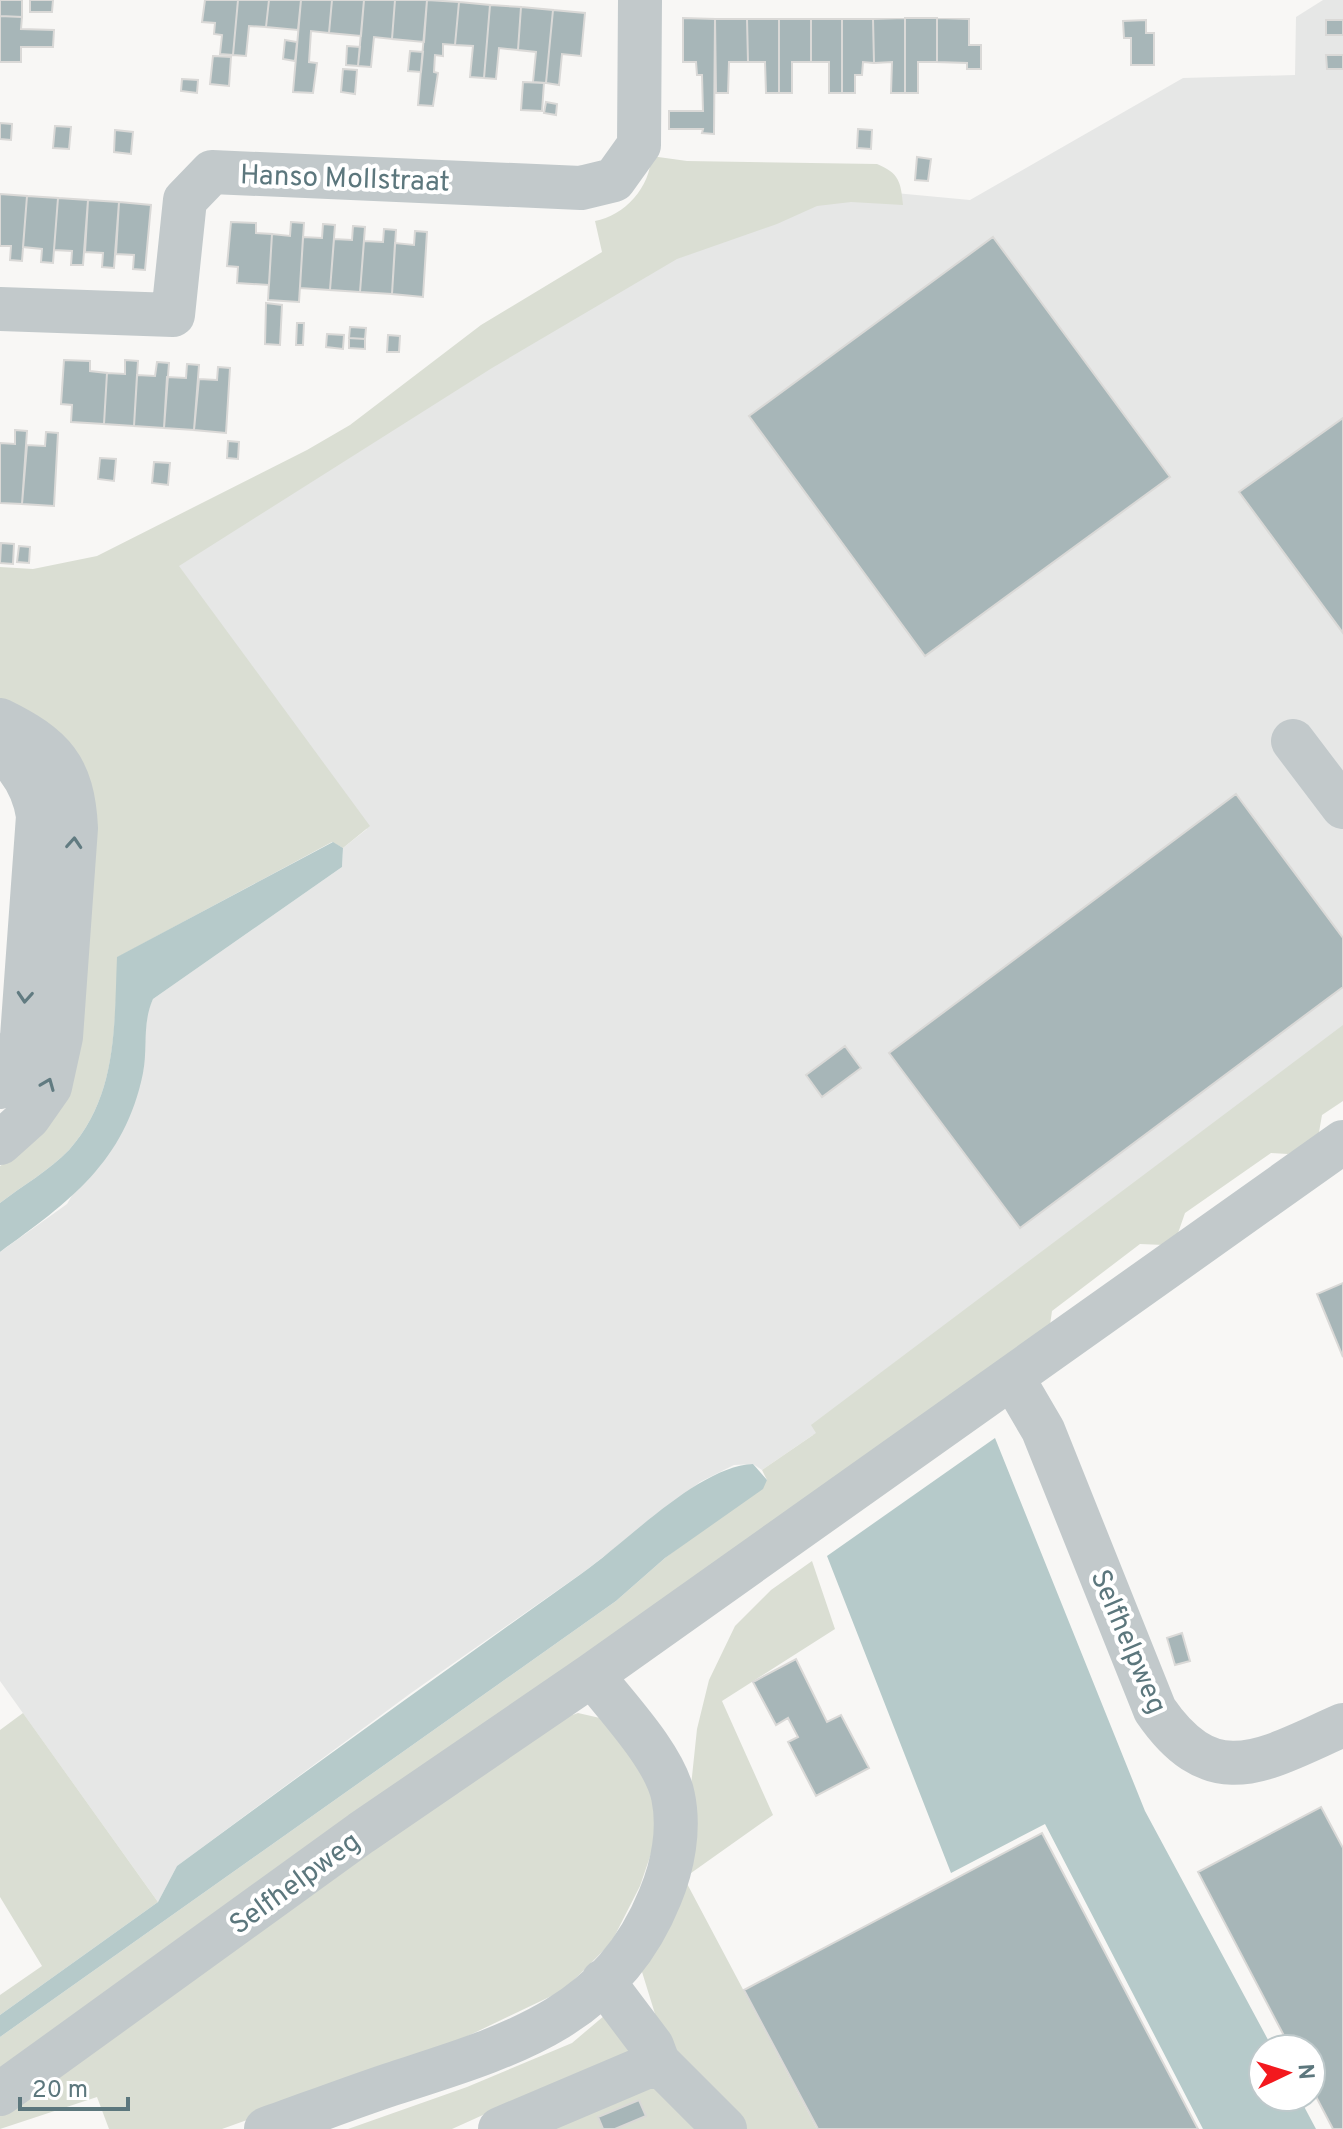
<svg xmlns="http://www.w3.org/2000/svg" width="1343" height="2129" font-family="Overpass,sans-serif">
	<style>
		.built { fill: #e6e7e6 }
		.green { fill: #daded3 }
		.water { fill: #b6caca }
		.building { fill: #a7b6b8; stroke: #dad9d7; stroke-width: 2 }
		.lines { fill: none; stroke-linecap: round; stroke-linejoin: round }
		.minor { stroke: #c2c9cb; stroke-width: 44 }
		.oneway { stroke: #617b81 }
		.labels { text-anchor: middle; stroke-width: 8; stroke-linejoin: round; paint-order: stroke }
		.street-label { font-size: 28px; fill: #5c777d; stroke: #fff }
	</style>
	<rect width="100%" height="100%" fill="#f8f7f5"/>
	<!-- built -->
	<path class="built" d="M1323 0H1343V1045L817 1441 813 1435 762 1470 753 1464 734 1465 700 1482 585 1571 411 1693 177 1866 158 1902 0 1681V1252L67 1204 143 1072 147 1012 153 999 342 867 343 848 367 829 167 557 644 257 863 190 970 200 1183 78 1295 75 1296 17Z"/>
	<!-- green -->
	<path class="green" d="M651 156 687 161 877 164C899 173 901 182 903 205L851 202 817 206 777 224 677 259 492 368 179 566 370 826 343 848 332 842 118 957C114 1026 118 1095 69 1150 50 1170 22 1186 0 1203V1166L19 1153 67 1089 0 707V567L33 569 97 556 307 450 350 425 481 325 602 252 595 221C624 216 651 187 651 156Z
		M1343 1025V1101L1322 1115 1318 1138 1288 1154 1271 1153 1185 1213 1177 1236 1164 1245 1140 1244 1052 1311 1049 1332 0 2070V2037L616 1601 665 1558 767 1480 762 1470 816 1433 811 1425Z
		M812 1561 835 1629 722 1701 773 1815 684 1878 817 2129H734L669 2059 638 1959 687 1824 697 1729 709 1680 735 1626 771 1590Z
		M23 1713 158 1902 0 2015V1995L42 1966 0 1897V1730Z
		M578 1713 600 1718 652 1783 657 1836 640 1886 611 1943 564 1990 426 2056 222 2129H109L97 2097 0 2129V2114L555 1721Z
		M611 2010 632 2057 543 2088 452 2129H348L467 2087 572 2043Z
		M657 2083 701 2129H515Z"/>
	<!-- water -->
	<path class="water" d="M333 842 343 848 342 867 153 999C142 1023 148 1048 143 1073 125 1162 69 1202 0 1252V1203C22 1186 50 1170 69 1150 118 1095 114 1026 117 957Z
		M995 1438 1145 1811 1273 2049H1263V2097H1299L1316 2129H1203L1045 1824 951 1873 827 1556Z
		M753 1464 767 1480 763 1489 665 1558 616 1601 0 2037V2015L158 1902 177 1866C311 1767 446 1670 581 1574 627 1542 699 1466 753 1464Z"/>
	<!-- building -->
	<path class="building" d="M0 0H22V17L0 16Z
		M30 0H53L52 12H30Z
		M205 0H238L233 55 220 54 222 35 214 34 215 23 202 22Z
		M238 0H269L266 27 249 26 246 56 233 55Z
		M269 0H301L298 30 266 27Z
		M301 0H332L329 33 311 31 309 62 317 63 313 93 293 92Z
		M332 0H364L361 36 329 33Z
		M364 0H395L392 39 374 37 371 67 358 66Z
		M395 0H427L424 42 392 39Z
		M427 0 459 2 455 45 443 44V56L435 55 434 72 438 73 433 106 418 105Z
		M459 2 490 5 484 78 470 77 473 46 455 45Z
		M490 5 521 7 518 50 499 48 496 79 484 78Z
		M521 7 553 10 546 83 533 82 536 52 518 50Z
		M553 10 585 13 581 56 562 54 559 85 546 83Z
		M0 16 22 17 21 29 54 30 53 47H21V62H0Z
		M683 18 715 19 714 134 702 133 703 129H669V111H703L702 75H697L696 62H683Z
		M905 18H937V62H918V93H905Z
		M905 18V93H891L892 62 874 63 873 19Z
		M937 18 969 19V45H981V69H967V63L937 62Z
		M715 19H747L748 62H729L728 93H716Z
		M747 19H779V93H766L765 62H748Z
		M779 19H811V62H792V93H779Z
		M811 19H842V93H829V62H811Z
		M842 19H873L874 63 863 62 862 75H855V93H842Z
		M1146 20V33H1154V65H1131V38H1124L1123 21Z
		M1326 20H1343V35H1326Z
		M285 40 297 42 295 61 283 59Z
		M347 46 360 47 358 66 346 65Z
		M410 51 423 52 421 72 408 71Z
		M1326 55H1343V69H1327Z
		M213 56 231 57 229 86 210 84Z
		M343 69 357 70 355 94 341 92Z
		M182 79 198 80 197 93 181 91Z
		M523 82 544 83 542 111 521 110Z
		M546 102 557 104 556 115 544 113Z
		M0 123 12 124 11 140 0 139Z
		M55 126 71 127 69 149 53 148Z
		M858 129 872 130 871 149 857 148Z
		M115 130 133 132 131 154 114 152Z
		M917 157 931 159 928 181 915 180Z
		M0 194 27 196 22 261 10 260 11 246H0Z
		M27 196 58 198 53 263 41 262 42 249 23 247Z
		M58 198 88 200 83 265H71L72 251 54 250Z
		M88 200 119 202 114 268 102 267 103 253 85 252Z
		M119 202 151 205 145 270 133 269 134 255 116 254Z
		M231 222 256 223V233L272 234 269 285 237 283 238 267 227 266Z
		M291 222 304 223 299 302 268 300 272 234 290 236Z
		M323 224 335 225 330 290 300 288 303 237 322 238Z
		M353 226 365 227 360 292 330 290 334 239 352 240Z
		M384 229 396 230 392 294 360 292 364 241 383 242Z
		M415 231 427 232 423 297 392 294 395 243 414 245Z
		M993 237 1170 477 925 656 749 416Z
		M266 303 282 305 280 345 265 344Z
		M297 323H304L303 345H296Z
		M350 327 366 328 365 339 349 338Z
		M327 334 344 335 343 349 326 347Z
		M388 335 400 336 399 352H387Z
		M349 338 365 339V349L349 348Z
		M64 360 90 361V371L107 373 104 424 71 422 72 405 61 404Z
		M125 360 138 361 134 426 104 424 107 373 125 374Z
		M157 362 169 363 164 428 134 426 137 375 155 376Z
		M187 364 199 365 194 430 164 428 167 377 186 378Z
		M218 367 230 368 226 433 194 430 199 379 217 380Z
		M1343 418V633L1239 492Z
		M15 430 27 431 22 504 0 503V443L15 444Z
		M46 432 58 433 54 506 22 504 27 445 45 446Z
		M228 441 239 442 238 459 227 458Z
		M100 458 116 459 114 481 98 479Z
		M154 462 170 463 168 485 152 483Z
		M1 543 14 544 13 564 0 563Z
		M19 546 30 547 29 563 17 562Z
		M1236 794 1343 938V987L1020 1228 889 1053Z
		M845 1046 861 1068 822 1097 806 1075Z
		M1343 1283V1357L1317 1294Z
		M1182 1633 1190 1661 1175 1665 1167 1638Z
		M796 1659 827 1722 841 1715 869 1768 816 1796 788 1742 798 1737 788 1718 776 1725 753 1682Z
		M1321 1807 1343 1848V2129H1333L1311 2087V2049H1291L1198 1872Z
		M1042 1833 1198 2129H818L744 1990Z
		M639 2100 646 2116 615 2129H603L598 2117Z"/>
	<g class="lines">
		<!-- minor -->
		<path class="minor" d="M0 309 173 315 185 200 212 172 581 188 614 180 639 145 640 0
			M0 720C53 746 73 767 76 828L61 1037 50 1087 29 1117 0 1143
			M1293 741 1343 807
			M0 749C21 767 34 788 38 816L22 1037 11 1072 0 1087
			M1012 1377 1043 1430 1155 1710C1214 1796 1265 1759 1343 1725
			M603 1981 652 2046 658 2062 725 2129
			M0 2094 361 1833 592 1675 1343 1142
			M266 2129C308 2114 350 2098 392 2084 506 2047 611 2019 660 1897 673 1866 680 1829 673 1796 665 1757 617 1707 592 1675
			M500 2129 658 2062"/>
	</g>
	<!-- one-way arrows -->
	<defs><path id="oneway-chevron" d="M-2-3.5L2.5 0L-2 3.5" fill="none" stroke-width="1.6" stroke-linecap="round" stroke-linejoin="round" transform="scale(2)"/></defs>
	<g class="oneway">
		<use href="#oneway-chevron" transform="translate(74 843) rotate(-86)"/>
		<use href="#oneway-chevron" transform="translate(25 997) rotate(94)"/>
		<use href="#oneway-chevron" transform="translate(48 1084) rotate(-68)"/>
	</g>
	<g class="labels">
		<!-- street labels -->
		<g class="street-label">
			<text transform="translate(345 177) rotate(2)" y="10">Hanso Mollstraat</text>
			<text transform="translate(1130 1641) rotate(67)" y="10">Selfhelpweg</text>
			<text transform="translate(294 1882) rotate(-36)" y="10">Selfhelpweg</text>
		</g>
	</g>
	<!-- north arrow -->
	<g transform="translate(1287 2073) rotate(86)"><circle r="38" fill="#ffffff" stroke="#bec9cb" stroke-width="2"/>
	<path d="M0-6L14 30L0 20L-14 30Z" fill="#f3191e"/>
	<text y="-12" font-size="22" font-weight="bold" text-anchor="middle" fill="#5c777d">N</text>
	</g>
	<!-- scale -->
	<path d="M20 2097v12h108v-12" fill="none" stroke="#5c777d" stroke-width="4"/>
	<text x="32" y="2097" font-size="24" fill="#5c777d" stroke="#ffffff" stroke-width="6" paint-order="stroke">20 m</text>
</svg>
